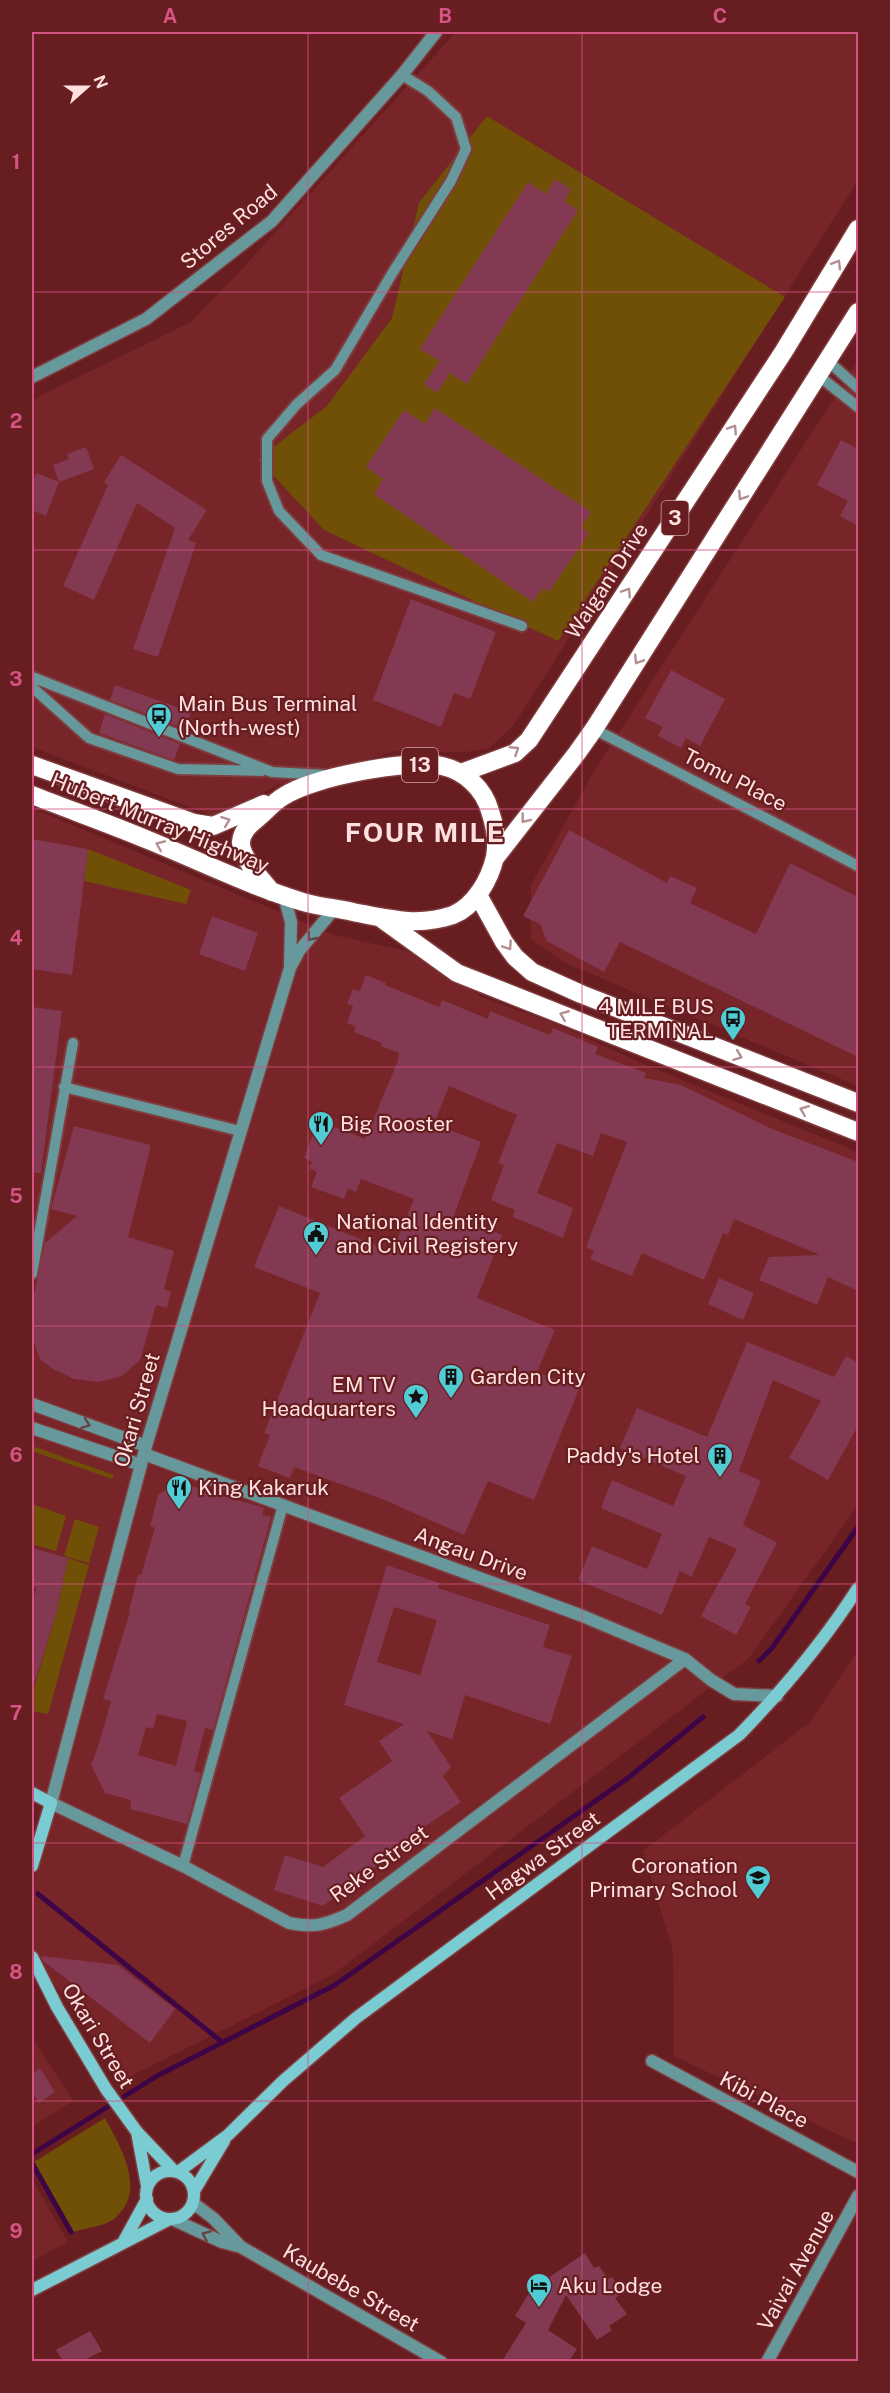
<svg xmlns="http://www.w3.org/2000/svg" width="890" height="2393" font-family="'Public Sans',sans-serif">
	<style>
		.built { fill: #772528 }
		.green { fill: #6f5006 }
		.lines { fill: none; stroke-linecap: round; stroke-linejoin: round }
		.stream { stroke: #3d0546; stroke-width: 5 }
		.building { fill: #833951; fill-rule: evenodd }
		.lane-casing { stroke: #803d3f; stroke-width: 14 }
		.street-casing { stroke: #803d3f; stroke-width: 15 }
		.secondary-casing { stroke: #803d3f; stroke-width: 15 }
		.highway-casing { stroke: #803d3f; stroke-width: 21 }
		.lane { stroke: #67989c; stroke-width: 10 }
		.street { stroke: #67989c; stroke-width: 12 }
		.secondary { stroke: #7bccd2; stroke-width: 12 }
		.highway { stroke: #fff; stroke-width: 18 }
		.oneway { stroke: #b48e90 }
		.oneway2 { stroke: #684346 }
		.grid { fill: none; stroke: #d45483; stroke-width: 1.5; stroke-opacity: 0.55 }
		.labels { text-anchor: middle; stroke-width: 4.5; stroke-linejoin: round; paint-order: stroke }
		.shield { fill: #681e21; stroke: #d0a6a6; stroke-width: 1.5 }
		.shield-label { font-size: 20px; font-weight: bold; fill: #fde0df }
		.street-label { font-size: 21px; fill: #fde0df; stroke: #681e21 }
		.poi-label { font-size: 21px; fill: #fde0df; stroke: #681e21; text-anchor: start }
		.district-label { font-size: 27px; font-weight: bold; letter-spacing: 1.5px; fill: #fde0df; stroke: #681e21 }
		.neatline { fill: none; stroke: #d45483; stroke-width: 2 }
		.grid-label { font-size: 20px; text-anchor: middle; font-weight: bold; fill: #d45483 }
	</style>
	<rect width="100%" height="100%" fill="#681e21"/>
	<!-- built -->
	<path class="built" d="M456 32H858V180L514 725 488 749 465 752 397 751 278 785 213 816 32 747V407L36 398 191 322 242 269Z
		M858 361V1086L565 963 531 939V885L593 773Z
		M32 808 334 935 406 951 433 961 481 997 556 1024 648 1066 858 1152V1505L749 1658 332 1975 125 2079 32 1954V1890L50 1804 32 1793Z
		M858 1651V2144L674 2056 673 1951 643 1851 809 1723Z
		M32 2037 73 2101 32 2127Z
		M32 2179 68 2242 32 2261Z"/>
	<!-- green -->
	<path class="green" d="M487 116 785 297 558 641 324 530 258 459 327 406 392 318 419 203Z
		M88 849 191 890 186 904 84 881Z
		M32 1446 114 1475 112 1479 32 1451Z
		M32 1504 66 1516 56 1551 32 1544Z
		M75 1519 99 1527 89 1563 64 1556Z
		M68 1558 89 1565 48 1714 32 1711V1695L57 1610Z
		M105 2118C121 2148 148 2191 114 2219 105 2226 85 2228 74 2232L34 2162Z"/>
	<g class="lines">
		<!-- stream -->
		<path class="stream" d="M759 1661 772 1648 858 1527
			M38 1894 222 2042
			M32 2154 157 2076 335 1985 628 1778 703 1717
			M32 2163 71 2232"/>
	</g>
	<!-- building -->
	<path class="building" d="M555 179 571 189 564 201 578 210 467 384 450 373 437 393 424 384 440 361 420 349 528 182 546 194Z
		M435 408 591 512 581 527 589 533 549 592 543 588 533 602 374 494 383 479 366 467 404 410 425 424Z
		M841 440 858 449V526L840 516 848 501 817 485Z
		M86 447 94 469 59 482 53 465 69 459 67 454Z
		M121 455 207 510 188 540 196 543 158 657 133 649 175 528 137 503 94 600 63 586 108 485 104 482Z
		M36 473 59 482 46 516 32 510V484Z
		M411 599 496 632 470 699 454 693 441 727 373 700Z
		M671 670 725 699 700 746 686 738 681 748 658 736 663 727 645 718Z
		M115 685 191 712 185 729 110 700Z
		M105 714 180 744 174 760 99 733Z
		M569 830 667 883 670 876 697 888 690 903 756 934 790 863 858 897V1057L620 942 604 972 547 941 540 924 523 916Z
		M32 839 88 849 72 975 32 969Z
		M212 916 258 933 245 971 199 954Z
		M366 975 386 983 385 985 439 1007 442 1000 488 1019 490 1011 550 1035 553 1028 598 1047 595 1054 646 1073 644 1078 681 1085 770 1128 858 1162V1291L828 1277 817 1305 759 1280 769 1257 820 1255 734 1219 728 1235 723 1233 704 1280 642 1253 632 1276 590 1259 594 1251 586 1247 627 1142 601 1133 593 1156 557 1143 537 1193 573 1208 563 1238 513 1217 515 1210 491 1200 504 1165 498 1163 517 1115 449 1086 434 1124 481 1142 454 1215 502 1235 477 1298 555 1330 537 1372 579 1389 534 1500 488 1481 464 1535 382 1499 294 1467 290 1478 258 1466 270 1435 264 1433 320 1293 254 1267 279 1206 392 1252 414 1199 361 1179 356 1192 348 1189 344 1199 311 1187 317 1172 309 1168 312 1162 304 1158 317 1124 323 1127 325 1123 365 1139 398 1061 399 1053 381 1046 382 1043 354 1032 356 1027 347 1023 353 1006 347 1004 353 989 360 991Z
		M32 1007 62 1011 41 1173H32Z
		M74 1126 151 1145 128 1237 174 1251 164 1289 171 1292 167 1308 156 1305 140 1360 122 1376 99 1382 74 1379 53 1369 40 1359 32 1337V1305L45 1243 77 1216 51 1209Z
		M719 1278 754 1293 743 1320 708 1304Z
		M747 1342 834 1377 846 1356 858 1363V1426L828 1480 789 1458 821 1401 773 1380 739 1471 761 1481 743 1525 777 1543 745 1604 751 1607 736 1635 701 1616 737 1549 709 1537 692 1577 680 1571 662 1615 578 1580 592 1546 647 1569 662 1534 601 1508 612 1480 673 1506 686 1476 620 1448 637 1408 707 1437Z
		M178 1482 264 1508 262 1515 271 1517 213 1730 205 1728 194 1771 201 1773 187 1824 130 1809 131 1800 105 1793 91 1765 99 1744 111 1701 103 1699 130 1612 129 1611 138 1574 141 1575 155 1528 150 1526 158 1495ZM157 1714 187 1721 176 1766 138 1755 146 1727 153 1729Z
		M32 1548 68 1558 57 1610 35 1682H32V1605L36 1588 32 1586Z
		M387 1565 439 1583 438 1588 550 1625 543 1647 572 1656 550 1724 465 1695 452 1739 427 1731 451 1767 443 1776 461 1802 392 1849 394 1852 323 1906 274 1890 285 1855 323 1867 365 1836 339 1798 392 1761 379 1741 404 1724 344 1705ZM394 1607 437 1620 420 1675 377 1662Z
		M41 1956 118 1965 175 2009 150 2043 43 1961Z
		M40 2068 55 2092 39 2103 32 2091V2074Z
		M585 2253 594 2268 599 2266 608 2279 612 2277 623 2293 615 2298 627 2314 609 2326 612 2330 597 2340 566 2295 548 2330 577 2349 569 2361H502L526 2323 515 2316 529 2293 537 2297 548 2278Z
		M90 2331 102 2351 83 2361H63L56 2350Z"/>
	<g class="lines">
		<defs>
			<path id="lane" d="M402 75 428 91 456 117 466 149 451 181 393 272 335 370 297 404 267 439V481L279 511 321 555 522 626
				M828 361 858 388
				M819 376 858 407
				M32 677 272 772 326 775
				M32 687 89 738 178 769 262 771
				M594 729 858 866
				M64 1087 240 1131
				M32 1274 73 1043
				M183 1866 283 1505"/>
			<path id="street" d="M32 377 146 319 272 221 402 75 436 32
				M284 896 291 922 290 967
				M335 908 299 951 290 968 146 1446 51 1803 183 1866 289 1923C315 1928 324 1925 347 1915L685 1659
				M32 1404 146 1446
				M32 1428 141 1465
				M144 1454 580 1615 685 1659 711 1680 734 1694 777 1696
				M652 2061 858 2172
				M193 2203 213 2218 241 2247
				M172 2219 222 2242 241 2247 441 2362
				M767 2362 858 2196"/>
			<path id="secondary" d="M32 1793 51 1803 32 1866
				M32 1957 57 2007 106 2089 137 2132 174 2171
				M137 2132 147 2186
				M146 2195a24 24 0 1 1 48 0a24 24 0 1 1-48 0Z
				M178 2172 228 2135 283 2081 356 2018 739 1735C784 1689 824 1641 858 1588
				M194 2191 224 2141
				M124 2241 147 2199
				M32 2290 170 2219"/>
			<path id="highway" d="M32 765 194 823 213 826 264 804
				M461 773 515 753 529 740 784 351 858 229
				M32 795C70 810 110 824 148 840 200 861 250 886 303 902 319 907 337 908 353 912 389 919 418 927 453 915 475 906 490 879 495 857 498 841 495 826 490 811 484 789 465 771 442 766 408 759 313 777 284 796 275 801 267 810 259 817 251 824 242 830 241 842 240 857 263 881 272 892
				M495 858 577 753 594 729 858 312
				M478 895 504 942 515 957 532 972 581 994 858 1103
				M382 919 457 973 858 1132"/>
		</defs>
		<!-- lane casing -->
		<use href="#lane" class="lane-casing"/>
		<!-- street casing -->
		<use href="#street" class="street-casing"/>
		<!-- secondary casing -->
		<use href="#secondary" class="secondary-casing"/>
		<!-- highway casing -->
		<use href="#highway" class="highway-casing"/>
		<!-- lane -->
		<use href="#lane" class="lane"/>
		<!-- street -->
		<use href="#street" class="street"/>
		<!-- secondary -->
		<use href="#secondary" class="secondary"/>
		<!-- highway -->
		<use href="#highway" class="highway"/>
	</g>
	<!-- one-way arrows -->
	<defs><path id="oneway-chevron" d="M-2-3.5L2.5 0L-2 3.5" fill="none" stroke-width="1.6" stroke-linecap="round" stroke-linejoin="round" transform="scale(1.5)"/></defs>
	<g class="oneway">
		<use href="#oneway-chevron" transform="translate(837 264) rotate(-59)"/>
		<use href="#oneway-chevron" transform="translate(733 429) rotate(-57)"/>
		<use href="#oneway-chevron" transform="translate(742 496) rotate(123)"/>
		<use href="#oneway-chevron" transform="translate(627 592) rotate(-57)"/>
		<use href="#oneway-chevron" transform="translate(638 660) rotate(123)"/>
		<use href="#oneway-chevron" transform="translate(515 750) rotate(-33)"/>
		<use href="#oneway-chevron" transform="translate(525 819) rotate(128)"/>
		<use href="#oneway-chevron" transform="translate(226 821) rotate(-21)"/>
		<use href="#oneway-chevron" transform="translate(160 845) rotate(-157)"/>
		<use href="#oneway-chevron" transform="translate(508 946) rotate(56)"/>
		<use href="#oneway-chevron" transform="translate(564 1015) rotate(-158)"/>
		<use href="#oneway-chevron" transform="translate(738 1056) rotate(21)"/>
		<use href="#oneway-chevron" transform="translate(804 1110) rotate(-158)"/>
	</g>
	<g class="oneway2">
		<use href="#oneway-chevron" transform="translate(311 937) rotate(129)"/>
		<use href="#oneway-chevron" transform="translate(86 1424) rotate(20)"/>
		<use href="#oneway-chevron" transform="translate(206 2235) rotate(-156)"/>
	</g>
	<!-- grid -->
	<path class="grid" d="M308 32V2362M582 32V2362M32 292H858M32 550H858M32 809H858M32 1067H858M32 1326H858M32 1584H858M32 1843H858M32 2101H858"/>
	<!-- icons -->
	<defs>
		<symbol id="bus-pin" viewBox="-11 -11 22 30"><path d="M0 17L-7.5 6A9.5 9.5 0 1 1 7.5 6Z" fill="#51ccd4" stroke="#681e21"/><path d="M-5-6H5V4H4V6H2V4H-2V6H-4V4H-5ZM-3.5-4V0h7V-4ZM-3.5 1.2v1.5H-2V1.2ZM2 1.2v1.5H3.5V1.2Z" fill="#111"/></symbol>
		<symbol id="restaurant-pin" viewBox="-11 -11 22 30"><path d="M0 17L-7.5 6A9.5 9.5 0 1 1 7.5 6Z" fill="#51ccd4" stroke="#681e21"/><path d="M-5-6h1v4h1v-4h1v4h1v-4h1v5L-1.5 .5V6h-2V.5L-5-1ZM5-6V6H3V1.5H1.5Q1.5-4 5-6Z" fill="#111"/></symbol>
		<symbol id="civic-pin" viewBox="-11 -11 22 30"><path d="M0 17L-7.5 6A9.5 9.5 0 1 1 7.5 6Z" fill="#51ccd4" stroke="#681e21"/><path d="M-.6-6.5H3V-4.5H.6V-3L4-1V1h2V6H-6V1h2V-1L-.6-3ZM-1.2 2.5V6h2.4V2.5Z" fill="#111"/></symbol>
		<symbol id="building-pin" viewBox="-11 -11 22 30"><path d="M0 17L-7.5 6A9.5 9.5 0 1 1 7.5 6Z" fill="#51ccd4" stroke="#681e21"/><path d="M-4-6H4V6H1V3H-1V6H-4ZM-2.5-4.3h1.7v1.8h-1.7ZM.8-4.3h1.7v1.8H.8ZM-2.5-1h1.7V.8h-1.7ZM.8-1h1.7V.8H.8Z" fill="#111"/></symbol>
		<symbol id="sight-pin" viewBox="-11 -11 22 30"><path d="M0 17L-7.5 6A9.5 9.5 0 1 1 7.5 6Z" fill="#51ccd4" stroke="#681e21"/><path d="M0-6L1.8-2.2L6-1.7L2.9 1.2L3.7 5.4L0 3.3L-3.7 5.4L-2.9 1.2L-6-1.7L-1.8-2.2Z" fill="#111"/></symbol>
		<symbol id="school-pin" viewBox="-11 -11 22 30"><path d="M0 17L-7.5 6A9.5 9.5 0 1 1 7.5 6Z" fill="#51ccd4" stroke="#681e21"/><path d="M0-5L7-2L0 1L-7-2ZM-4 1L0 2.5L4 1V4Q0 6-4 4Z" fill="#111"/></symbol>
		<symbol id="hotel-pin" viewBox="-11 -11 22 30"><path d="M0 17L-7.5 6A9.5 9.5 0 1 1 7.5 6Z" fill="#51ccd4" stroke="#681e21"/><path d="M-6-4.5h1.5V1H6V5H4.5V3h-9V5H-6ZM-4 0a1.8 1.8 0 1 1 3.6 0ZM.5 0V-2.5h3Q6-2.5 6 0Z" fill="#111"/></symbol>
	</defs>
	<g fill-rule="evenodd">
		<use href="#bus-pin" x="144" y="701" width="30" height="40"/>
		<use href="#bus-pin" x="718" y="1004" width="30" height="40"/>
		<use href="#restaurant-pin" x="306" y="1109" width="30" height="40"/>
		<use href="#civic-pin" x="301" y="1219" width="30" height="40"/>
		<use href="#building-pin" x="436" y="1362" width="30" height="40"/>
		<use href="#sight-pin" x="401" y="1382" width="30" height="40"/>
		<use href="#building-pin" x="705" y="1441" width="30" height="40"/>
		<use href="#restaurant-pin" x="164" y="1473" width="30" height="40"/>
		<use href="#school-pin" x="743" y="1863" width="30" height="40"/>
		<use href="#hotel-pin" x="524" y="2271" width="30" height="40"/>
	</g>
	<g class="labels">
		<!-- shield labels -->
		<g class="shield">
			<rect x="661.5" y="501" width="27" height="34" rx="4.5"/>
			<rect x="402" y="748" width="36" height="34" rx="4.5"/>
		</g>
		<g class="shield-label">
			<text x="675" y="525">3</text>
			<text x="420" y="772">13</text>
		</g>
		<!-- street labels -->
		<g class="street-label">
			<text transform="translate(229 227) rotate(-40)" y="7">Stores Road</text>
			<text transform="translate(607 581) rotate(-57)" y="7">Waigani Drive</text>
			<text transform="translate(735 780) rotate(27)" y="7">Tomu Place</text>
			<text transform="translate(160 823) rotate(22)" y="7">Hubert Murray Highway</text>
			<text transform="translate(137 1410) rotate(-74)" y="7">Okari Street</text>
			<text transform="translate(471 1554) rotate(20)" y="7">Angau Drive</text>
			<text transform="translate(543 1856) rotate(-36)" y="7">Hagwa Street</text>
			<text transform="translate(379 1864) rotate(-36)" y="7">Reke Street</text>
			<text transform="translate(98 2036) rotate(59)" y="7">Okari Street</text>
			<text transform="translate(764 2100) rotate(28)" y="7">Kibi Place</text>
			<text transform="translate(796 2270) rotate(-61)" y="7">Vaivai Avenue</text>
			<text transform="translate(351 2288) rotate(30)" y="7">Kaubebe Street</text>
		</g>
		<!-- poi labels -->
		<g class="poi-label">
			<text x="178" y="711">Main Bus Terminal<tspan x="178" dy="24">(North-west)</tspan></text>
			<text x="714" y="1014" text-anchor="end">4 MILE BUS<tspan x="714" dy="24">TERMINAL</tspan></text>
			<text x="340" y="1131">Big Rooster</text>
			<text x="336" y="1229">National Identity<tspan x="336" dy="24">and Civil Registery</tspan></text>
			<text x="470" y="1384">Garden City</text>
			<text x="396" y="1392" text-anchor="end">EM TV<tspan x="396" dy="24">Headquarters</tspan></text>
			<text x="700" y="1463" text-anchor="end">Paddy's Hotel</text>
			<text x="198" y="1495">King Kakaruk</text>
			<text x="738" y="1873" text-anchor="end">Coronation<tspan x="738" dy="24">Primary School</tspan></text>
			<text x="558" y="2293">Aku Lodge</text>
		</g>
		<!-- district labels -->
		<g class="district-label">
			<text x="425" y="842">FOUR MILE</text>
		</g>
	</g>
	<!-- border -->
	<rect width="890" height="2393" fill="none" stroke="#681e21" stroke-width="66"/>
	<!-- north arrow -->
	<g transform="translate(87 87) rotate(69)" stroke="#681e21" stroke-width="4.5" paint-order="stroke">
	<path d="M0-4.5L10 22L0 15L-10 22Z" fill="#fde0df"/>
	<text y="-9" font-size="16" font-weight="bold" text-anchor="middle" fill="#fde0df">N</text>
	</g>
	<rect x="33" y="33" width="824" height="2327" class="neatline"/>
	<g class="grid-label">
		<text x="170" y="23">A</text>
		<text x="445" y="23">B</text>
		<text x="720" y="23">C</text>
		<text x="16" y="169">1</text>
		<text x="16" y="428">2</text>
		<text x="16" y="686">3</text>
		<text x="16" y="945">4</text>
		<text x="16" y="1203">5</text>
		<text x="16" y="1462">6</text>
		<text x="16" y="1720">7</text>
		<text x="16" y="1979">8</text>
		<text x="16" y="2238">9</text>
	</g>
</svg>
